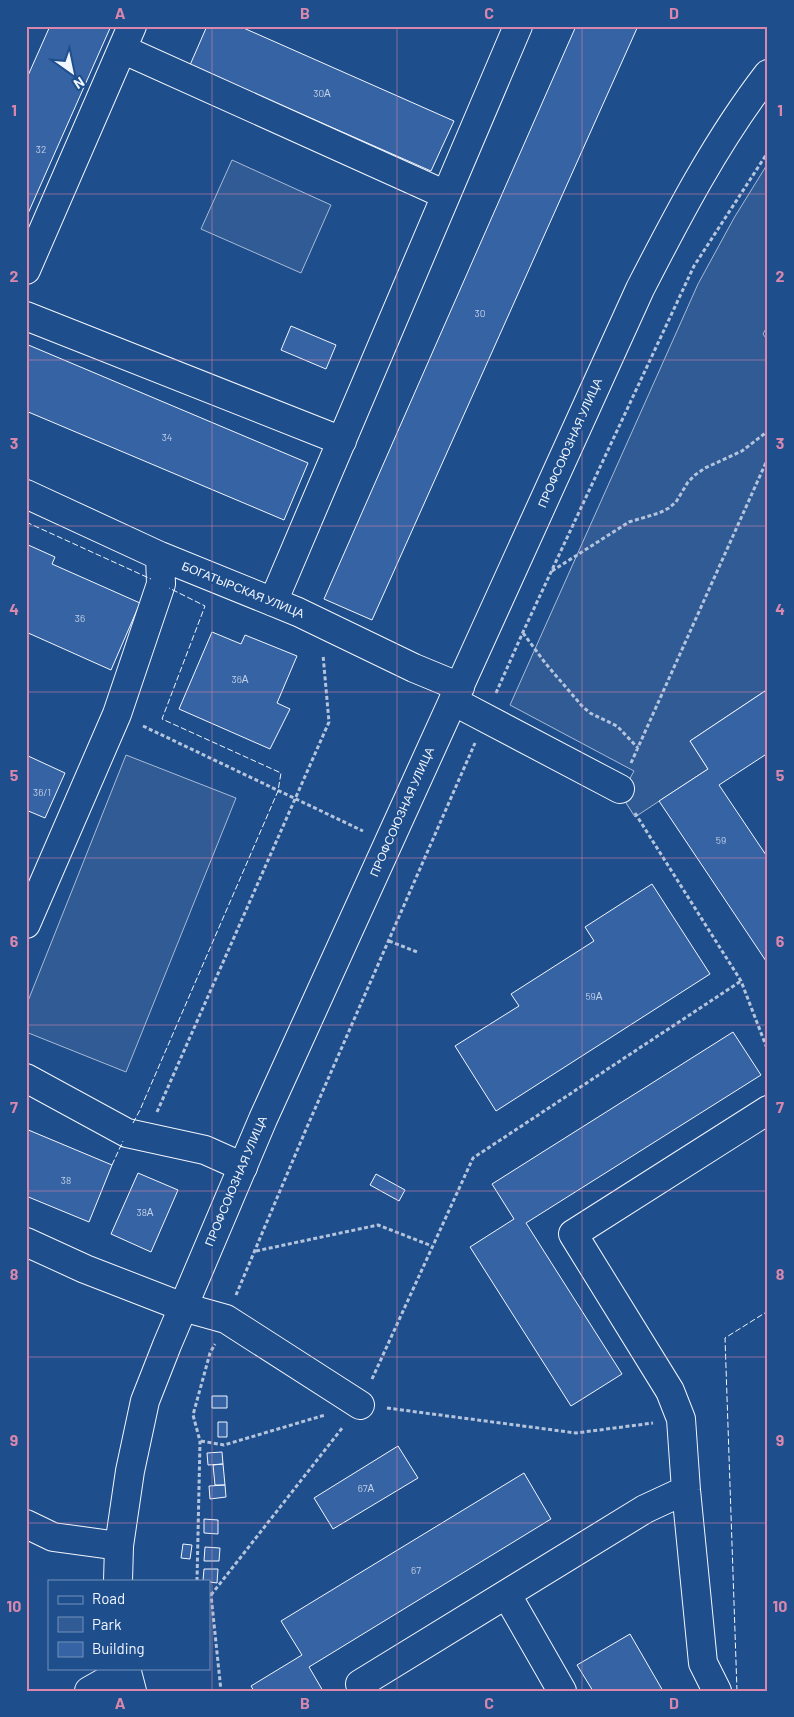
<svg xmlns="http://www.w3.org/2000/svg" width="794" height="1717" font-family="Barlow,sans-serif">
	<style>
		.green { fill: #305b95; stroke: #a8bbd7 }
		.building { fill: #3563a3; stroke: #f2f6ff }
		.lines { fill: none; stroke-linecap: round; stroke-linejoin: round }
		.minor-casing { stroke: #f2f6ff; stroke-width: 30 }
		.major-casing { stroke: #f2f6ff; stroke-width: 30 }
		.path { stroke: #b3c4dc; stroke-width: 3; stroke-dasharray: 4 2.5; stroke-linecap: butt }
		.minor { stroke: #1f4e8c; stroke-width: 28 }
		.major { stroke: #1f4e8c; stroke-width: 28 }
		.fence { stroke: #f2f6ff; stroke-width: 1; stroke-dasharray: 6 2.5; stroke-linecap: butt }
		.grid { fill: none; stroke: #da87ad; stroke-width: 1; stroke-opacity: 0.55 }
		.labels { text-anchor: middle; stroke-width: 4; stroke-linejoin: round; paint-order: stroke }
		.number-label { font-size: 10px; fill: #c3d1e8 }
		.street-label { font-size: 12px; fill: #f2f6ff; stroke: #1f4e8c }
		.neatline { fill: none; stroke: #da87ad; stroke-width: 2 }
		.grid-label { font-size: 16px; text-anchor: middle; font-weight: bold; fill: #da87ad }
	</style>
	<rect width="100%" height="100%" fill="#1f4e8c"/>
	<!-- green -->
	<path class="green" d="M232 160 331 205 301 273 201 229Z
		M768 163V325L763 334 768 341V689L690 741 708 769 635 817 621 795 634 771 510 705 698 284 734 218Z
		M126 755 236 798 126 1072 26 1032V1006Z"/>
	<!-- building -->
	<path class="building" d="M50 26H111L26 218V80Z
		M207 26H239L454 121 431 171 190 65Z
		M576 26H638L372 620 324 599Z
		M291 326 336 345 326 369 281 350Z
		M26 344 308 463 284 520 26 411Z
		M26 544 55 557 52 564 140 603 111 670 26 632Z
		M212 632 241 644 245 635 297 656 277 703 290 709 270 749 179 709Z
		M768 689V753L719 785 768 858V964L659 801 708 769 690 741Z
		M26 755 65 773 45 818 26 810Z
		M652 884 710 974 496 1111 455 1046 519 1006 511 994 594 941 585 927Z
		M733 1032 761 1075 526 1223 622 1374 571 1406 470 1247 514 1219 492 1184Z
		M26 1129 112 1165 89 1222 26 1196Z
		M138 1173 178 1190 151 1252 111 1234Z
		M376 1174 405 1190 399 1201 370 1185Z
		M212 1396H227V1408H212Z
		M218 1422H227V1437H218Z
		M398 1446 418 1478 333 1529 314 1498Z
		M222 1452 223 1464 208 1465 207 1453Z
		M223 1464 225 1485H215L213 1465Z
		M524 1473 551 1519 309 1667 323 1691H254L251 1686 302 1655 281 1621Z
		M225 1485 226 1497 210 1499 209 1486Z
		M204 1519 218 1520V1534L204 1533Z
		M183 1544 192 1545 190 1559 181 1558Z
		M205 1547 220 1548 219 1561H204Z
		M204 1569H218L217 1583 203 1581Z
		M630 1634 663 1691H593L577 1665Z"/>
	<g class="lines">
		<defs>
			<path id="minor" d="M122 49 446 195
				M26 270 132 26
				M26 316 342 441
				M26 494 160 556 298 612 414 668 460 687
				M273 602 518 26
				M453 701 620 789
				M26 924 117 714 161 584 160 556
				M26 1078 127 1133 205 1150 243 1167
				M26 1242 85 1269 183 1307 226 1319 360 1405
				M26 1524 53 1537 119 1546
				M507 1595 562 1691
				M89 1691 126 1670
				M364 1691 360 1684 645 1509 686 1490
				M717 1691 703 1663 686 1490 681 1419 670 1391 573 1234 768 1110"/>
			<path id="major" d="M118 1581 119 1546 130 1471 145 1401 167 1345 263 1119 640 289C678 215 717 140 768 74
				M126 1668 132 1691"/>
		</defs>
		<!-- minor casing -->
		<use href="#minor" class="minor-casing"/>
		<!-- major casing -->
		<use href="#major" class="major-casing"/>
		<!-- path -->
		<path class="path" d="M552 571 629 522 659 513 669 508 676 502 688 482 695 475 705 468 742 451 768 431
			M523 633 546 664 582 706 590 713 617 726 638 748
			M496 693 523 632 694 266 768 152
			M143 726 363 831
			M631 763 768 458
			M635 813 741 981 768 1051
			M389 941 417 952
			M157 1112 329 722 323 655
			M256 1251 378 1225 432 1246
			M236 1295 307 1127 475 743
			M372 1379 473 1158 741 981
			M387 1408 576 1433 653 1423
			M201 1441 224 1445 325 1415
			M197 1581 200 1441 193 1415 210 1353 215 1344
			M209 1593 211 1595 221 1691
			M211 1595 343 1427"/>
		<!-- minor -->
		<use href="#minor" class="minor"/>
		<!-- major -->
		<use href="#major" class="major"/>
		<!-- fence -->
		<path class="fence" d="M26 522 151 579
			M133 1123 140 1110 278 791 281 773 162 719 205 606 169 588
			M112 1165 123 1141
			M737 1691 725 1338 768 1311"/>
	</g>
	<!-- grid -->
	<path class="grid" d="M212 26V1691M397 26V1691M582 26V1691M26 194H768M26 360H768M26 526H768M26 692H768M26 858H768M26 1025H768M26 1191H768M26 1357H768M26 1523H768"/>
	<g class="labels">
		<!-- number labels -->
		<g class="number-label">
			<text x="322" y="97">30А</text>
			<text x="41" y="153">32</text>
			<text x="480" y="317">30</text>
			<text x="167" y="441">34</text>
			<text x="80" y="622">36</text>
			<text x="240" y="683">36А</text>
			<text x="42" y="796">36/1</text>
			<text x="721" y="844">59</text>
			<text x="594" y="1000">59А</text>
			<text x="66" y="1184">38</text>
			<text x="145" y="1216">38А</text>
			<text x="366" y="1492">67А</text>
			<text x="416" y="1574">67</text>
		</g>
		<!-- street labels -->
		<g class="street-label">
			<text transform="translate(570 443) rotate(-66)" y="4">ПРОФСОЮЗНАЯ УЛИЦА</text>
			<text transform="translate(243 590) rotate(22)" y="4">БОГАТЫРСКАЯ УЛИЦА</text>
			<text transform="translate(402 812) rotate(-66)" y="4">ПРОФСОЮЗНАЯ УЛИЦА</text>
			<text transform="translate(236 1181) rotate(-67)" y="4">ПРОФСОЮЗНАЯ УЛИЦА</text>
		</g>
	</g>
	<!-- border -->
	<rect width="794" height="1717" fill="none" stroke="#1f4e8c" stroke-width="55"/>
	<!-- legend -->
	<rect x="48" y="1580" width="162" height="90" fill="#1f4e8c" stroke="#7391ba"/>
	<rect x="58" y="1596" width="25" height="8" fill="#1f4e8c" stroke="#7391ba"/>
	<text x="92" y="1604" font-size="15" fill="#f2f6ff">Road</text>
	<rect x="58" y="1617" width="25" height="15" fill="#305b95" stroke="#7391ba"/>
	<text x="92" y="1630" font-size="15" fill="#f2f6ff">Park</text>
	<rect x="58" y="1642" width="25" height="15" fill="#3563a3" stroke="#7391ba"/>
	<text x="92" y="1654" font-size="15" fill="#f2f6ff">Building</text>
	<!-- north arrow -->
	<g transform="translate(72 72) rotate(147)" stroke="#1f4e8c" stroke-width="4" paint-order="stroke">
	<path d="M0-4L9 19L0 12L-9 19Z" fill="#f2f6ff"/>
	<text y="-8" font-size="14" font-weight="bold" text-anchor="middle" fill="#f2f6ff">N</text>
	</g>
	<rect x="28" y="28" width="738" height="1662" class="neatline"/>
	<g class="grid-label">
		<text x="120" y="19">A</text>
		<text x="305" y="19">B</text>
		<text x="489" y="19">C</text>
		<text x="674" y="19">D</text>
		<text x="14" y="116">1</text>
		<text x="780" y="116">1</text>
		<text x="14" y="282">2</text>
		<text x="780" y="282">2</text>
		<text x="14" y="449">3</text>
		<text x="780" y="449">3</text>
		<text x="14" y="615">4</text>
		<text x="780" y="615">4</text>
		<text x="14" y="781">5</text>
		<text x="780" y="781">5</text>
		<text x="14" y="947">6</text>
		<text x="780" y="947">6</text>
		<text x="14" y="1113">7</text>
		<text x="780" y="1113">7</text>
		<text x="14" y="1280">8</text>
		<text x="780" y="1280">8</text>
		<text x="14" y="1446">9</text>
		<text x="780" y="1446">9</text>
		<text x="14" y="1612">10</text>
		<text x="780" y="1612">10</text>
		<text x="120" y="1709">A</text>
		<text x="305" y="1709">B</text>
		<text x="489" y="1709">C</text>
		<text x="674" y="1709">D</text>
	</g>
</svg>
